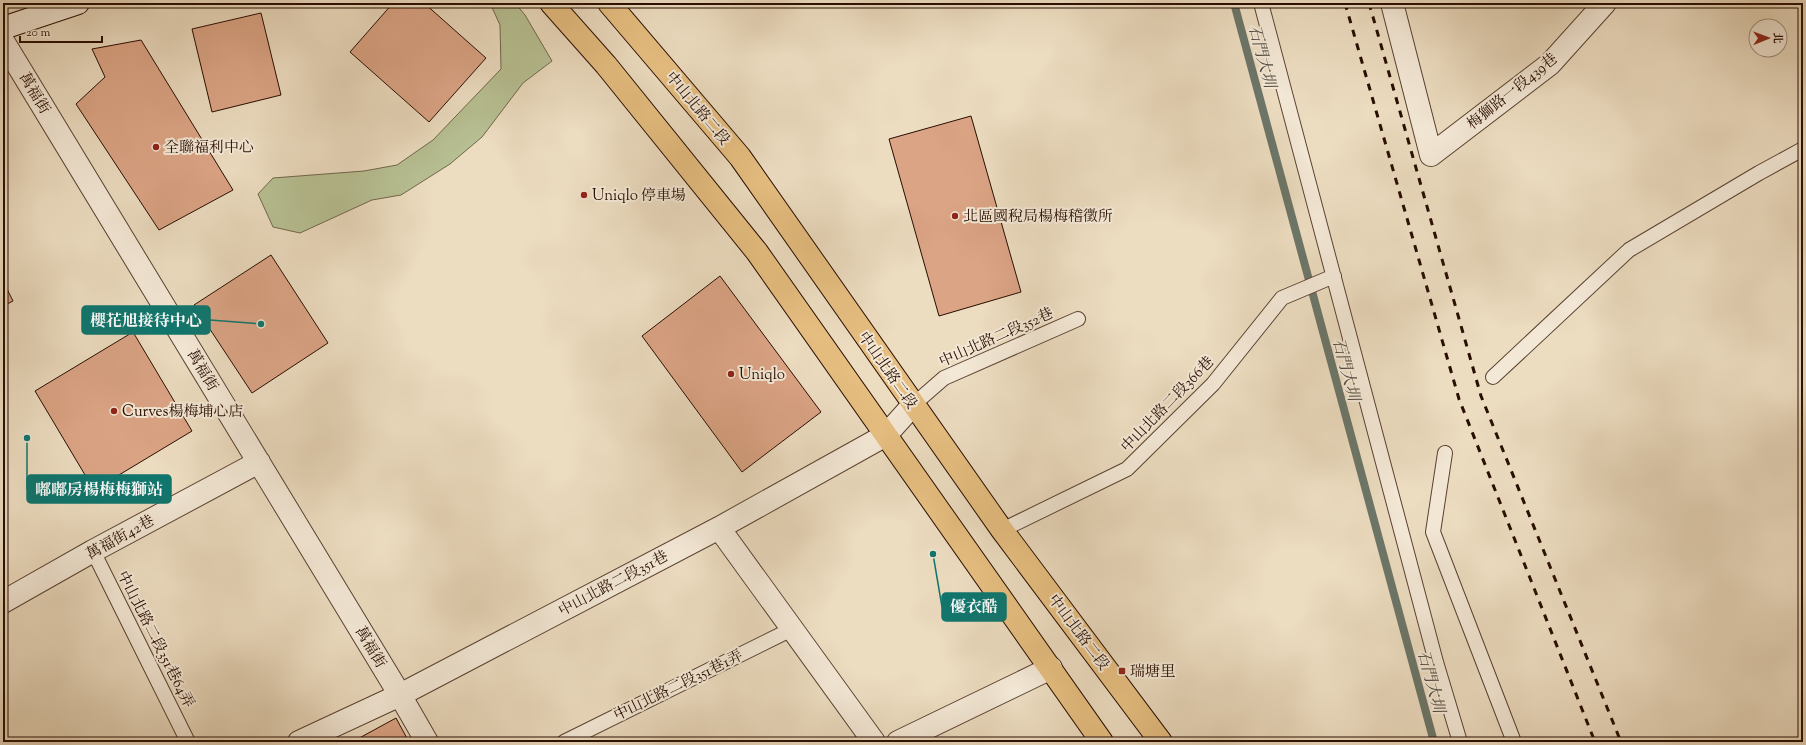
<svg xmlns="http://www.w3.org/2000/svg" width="1806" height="745" font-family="'Sorts Mill Goudy','Noto Serif TC',serif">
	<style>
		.green { fill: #b7c093; stroke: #70664a }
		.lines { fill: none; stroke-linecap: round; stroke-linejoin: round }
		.stream { stroke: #6c7669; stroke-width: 8 }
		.building { fill: #dba485; stroke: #280d01 }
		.lane-casing { stroke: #594131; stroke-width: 16 }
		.street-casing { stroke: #594131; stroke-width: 24 }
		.secondary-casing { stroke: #280d01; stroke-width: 24 }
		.primary-casing { stroke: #280d01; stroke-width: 24 }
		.lane { stroke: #f3e8d6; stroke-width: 14 }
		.street { stroke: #f3e8d6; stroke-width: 22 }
		.secondary { stroke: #f3e8d6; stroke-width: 22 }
		.primary { stroke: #e6be80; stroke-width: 22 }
		.rail { stroke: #280d01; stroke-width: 3; stroke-dasharray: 7 7; stroke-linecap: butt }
		.poi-dot { fill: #8f2418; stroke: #f3e8d6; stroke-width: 1.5 }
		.labels { text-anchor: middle; stroke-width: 4; stroke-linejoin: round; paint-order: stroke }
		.street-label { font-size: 15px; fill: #280d01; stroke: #f3e8d6 }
		.poi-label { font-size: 15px; fill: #280d01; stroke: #f3e8d6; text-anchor: start }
		.water-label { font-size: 16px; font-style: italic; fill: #504a3e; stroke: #f3e8d6 }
		.leader { fill: none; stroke: #0f766e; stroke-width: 1.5 }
		.callout-dot { fill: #0f766e; stroke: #f3e8d6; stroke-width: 1.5 }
		.callout { fill: #0f766e; stroke: #0f766e; stroke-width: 1.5 }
		.callout-label { font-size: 16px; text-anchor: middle; font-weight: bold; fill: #fff }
	</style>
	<rect width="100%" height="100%" fill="#ecdcc0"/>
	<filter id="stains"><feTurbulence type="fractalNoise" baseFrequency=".005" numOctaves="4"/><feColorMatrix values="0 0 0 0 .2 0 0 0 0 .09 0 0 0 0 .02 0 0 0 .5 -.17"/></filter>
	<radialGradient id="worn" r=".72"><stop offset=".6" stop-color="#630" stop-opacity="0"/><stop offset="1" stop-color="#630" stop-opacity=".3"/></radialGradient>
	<!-- green -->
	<path class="green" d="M490 3H515L525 15 552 61 523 83 482 137 450 164 401 195 372 200 300 233 273 227 258 194 273 178 364 171 397 165 433 140 501 69 500 25Z"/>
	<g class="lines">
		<!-- stream -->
		<path class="stream" d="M1234 3 1434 742"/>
	</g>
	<!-- building -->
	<path class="building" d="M393 3H424L486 58 429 122 350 52Z
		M261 13 281 95 212 112 192 29Z
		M141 40 233 190 159 230 76 104 105 77 92 49Z
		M971 116 1021 292 939 316 889 139Z
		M271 255 328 343 252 393 194 305Z
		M720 276 821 412 742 472 642 336Z
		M3 281 13 301 3 306Z
		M133 332 192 431 94 490 35 391Z
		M396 718 409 742H352Z"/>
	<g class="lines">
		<defs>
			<path id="lane" d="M1261 3 1436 662 1460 742
				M1493 377 1629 250 1759 173 1803 149
				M913 405 944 378 1078 319
				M1445 453 1433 532 1514 742
				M1002 530 1127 469 1213 384 1282 298 1334 276
				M93 551 188 742
				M564 742 792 629"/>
			<path id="street" d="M1392 3 1431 155 1550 64 1605 3
				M3 41 400 695 427 742
				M719 528 874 742
				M3 602 93 551 259 462
				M299 742 400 695 719 528 886 435 913 405
				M898 742 1051 668"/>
			<path id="secondary" d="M3 28 78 3"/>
			<path id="primary" d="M551 3 606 65 757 252 1102 742
				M609 3 740 157 1002 530 1161 742"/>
		</defs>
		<!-- lane casing -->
		<use href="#lane" class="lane-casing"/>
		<!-- street casing -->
		<use href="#street" class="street-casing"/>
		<!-- secondary casing -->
		<use href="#secondary" class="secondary-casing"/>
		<!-- primary casing -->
		<use href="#primary" class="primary-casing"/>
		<!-- lane -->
		<use href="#lane" class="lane"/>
		<!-- street -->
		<use href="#street" class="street"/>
		<!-- secondary -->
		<use href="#secondary" class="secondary"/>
		<!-- primary -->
		<use href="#primary" class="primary"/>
		<!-- rail -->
		<path class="rail" d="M1345 3 1459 399 1595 742
			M1369 3 1481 396 1621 742"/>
	</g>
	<!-- markers -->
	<g class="poi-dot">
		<circle cx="156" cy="147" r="4"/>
		<circle cx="584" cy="195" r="4"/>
		<circle cx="955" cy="216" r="4"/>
		<circle cx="731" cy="374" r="4"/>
		<circle cx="114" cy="411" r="4"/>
		<rect x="1118" y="667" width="8" height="8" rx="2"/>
	</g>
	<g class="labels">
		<!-- street labels -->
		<g class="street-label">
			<text transform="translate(1512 91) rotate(-39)" y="5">梅獅路一段439巷</text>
			<text transform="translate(35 93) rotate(59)" y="5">萬福街</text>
			<text transform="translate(698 108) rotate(50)" y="5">中山北路二段</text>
			<text transform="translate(996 337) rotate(-24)" y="5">中山北路二段352巷</text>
			<text transform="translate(203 370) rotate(59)" y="5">萬福街</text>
			<text transform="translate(888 370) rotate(55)" y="5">中山北路二段</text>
			<text transform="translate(1167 404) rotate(-46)" y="5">中山北路二段366巷</text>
			<text transform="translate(120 537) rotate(-29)" y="5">萬福街42巷</text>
			<text transform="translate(613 583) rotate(-28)" y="5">中山北路二段351巷</text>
			<text transform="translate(1079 632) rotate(53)" y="5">中山北路二段</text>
			<text transform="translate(156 639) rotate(63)" y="5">中山北路二段351巷64弄</text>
			<text transform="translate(371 647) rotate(59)" y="5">萬福街</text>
			<text transform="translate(678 685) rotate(-26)" y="5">中山北路二段351巷1弄</text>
		</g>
		<!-- poi labels -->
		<g class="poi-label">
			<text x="164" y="152">全聯福利中心</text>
			<text x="592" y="200">Uniqlo 停車場</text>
			<text x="963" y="221">北區國稅局楊梅稽徵所</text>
			<text x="739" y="379">Uniqlo</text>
			<text x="122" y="416">Curves楊梅埔心店</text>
			<text x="1130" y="676">瑞塘里</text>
		</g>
		<!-- water labels -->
		<g class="water-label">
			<text transform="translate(1263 56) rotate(75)" y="6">石門大圳</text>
			<text transform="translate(1347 369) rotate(75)" y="6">石門大圳</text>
			<text transform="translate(1432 681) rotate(75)" y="6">石門大圳</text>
		</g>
	</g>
	<!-- callouts -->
	<path class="leader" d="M261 324L210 320M27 438L27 489M933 554L942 607"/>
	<g class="callout-dot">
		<circle cx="261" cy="324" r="4"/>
		<circle cx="27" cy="438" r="4"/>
		<circle cx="933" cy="554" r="4"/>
	</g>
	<g class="callout">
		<rect x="82" y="306" width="128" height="28" rx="4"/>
		<rect x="27" y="475" width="144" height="28" rx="4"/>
		<rect x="942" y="593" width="64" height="28" rx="4"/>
	</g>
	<g class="callout-label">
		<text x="146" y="326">櫻花旭接待中心</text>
		<text x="99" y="495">嘟嘟房楊梅梅獅站</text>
		<text x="974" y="612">優衣酷</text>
	</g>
	<!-- margin -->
	<rect width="1806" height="745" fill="none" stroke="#ecdcc0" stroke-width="16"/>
	<rect x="4" y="4" width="1798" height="737" fill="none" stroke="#280d01" stroke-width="2"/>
	<rect x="8" y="8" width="1790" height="729" fill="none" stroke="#280d01"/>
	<!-- north arrow -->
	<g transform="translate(1768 38) rotate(89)"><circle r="19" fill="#f3e8d6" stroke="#a29081"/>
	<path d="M0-3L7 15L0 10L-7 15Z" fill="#8f2418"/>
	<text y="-6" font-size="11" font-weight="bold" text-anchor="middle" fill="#280d01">北</text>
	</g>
	<!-- scale -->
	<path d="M20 36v6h82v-6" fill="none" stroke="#280d01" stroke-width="2"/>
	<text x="26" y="36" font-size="12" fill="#280d01" stroke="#f3e8d6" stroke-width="3" paint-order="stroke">20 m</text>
	<rect width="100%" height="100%" filter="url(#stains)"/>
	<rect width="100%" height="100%" fill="url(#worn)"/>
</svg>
